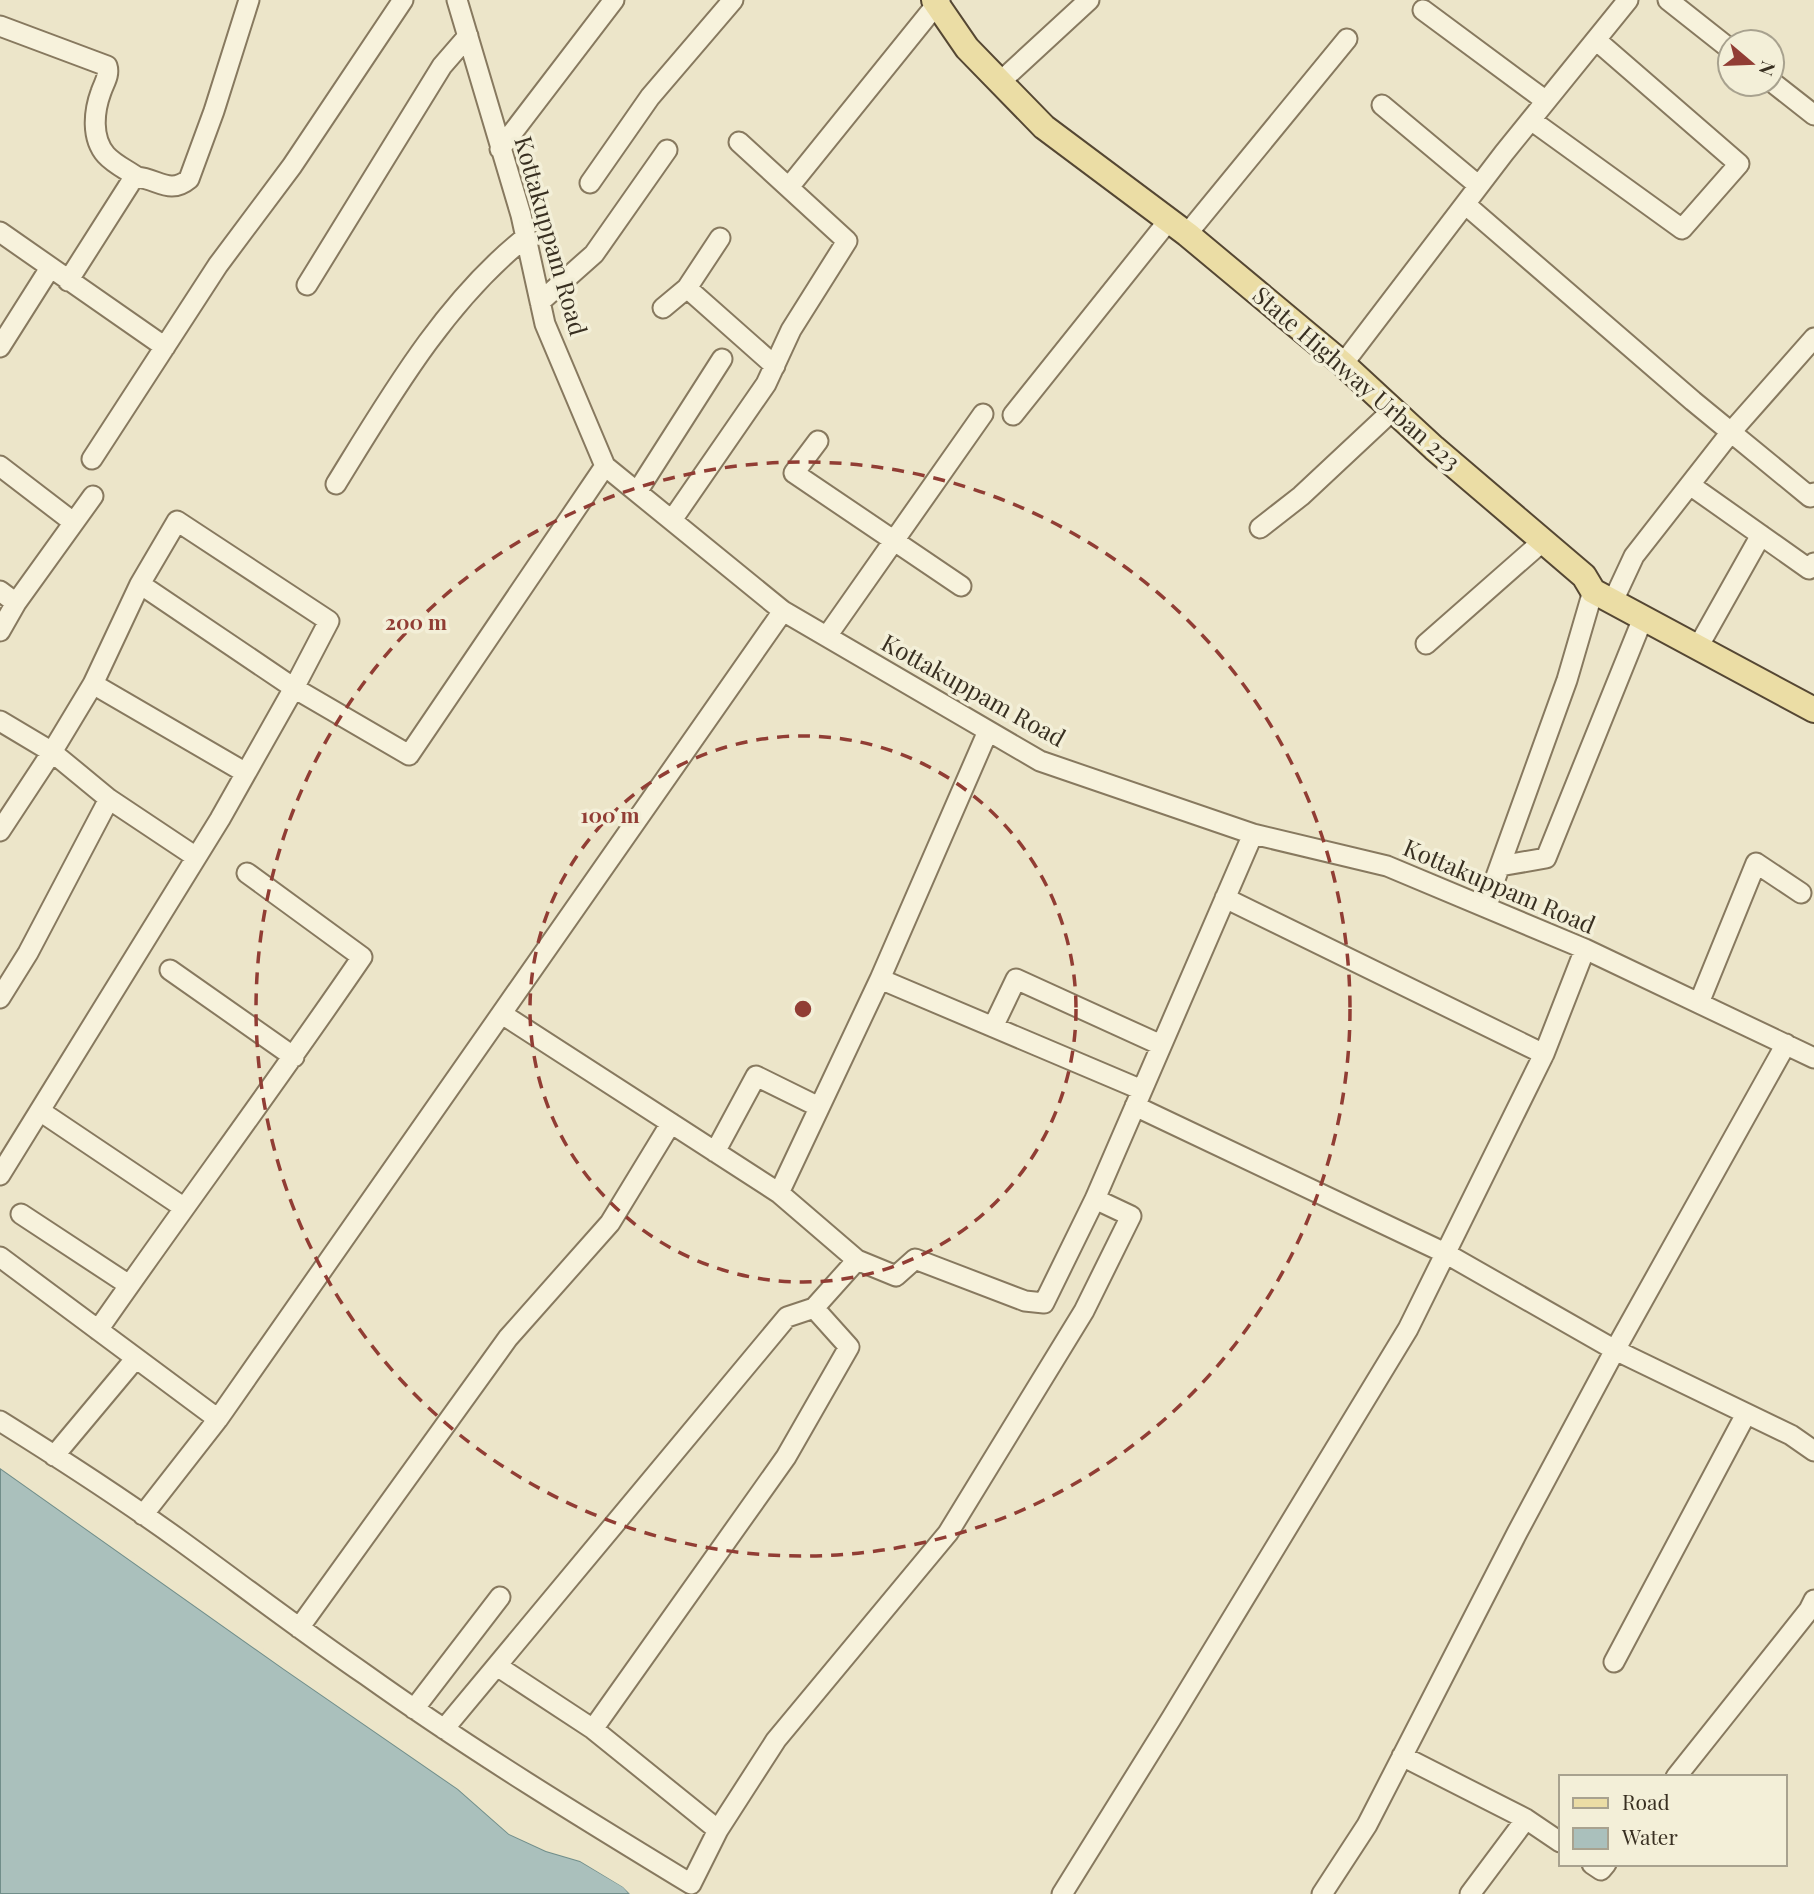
<svg xmlns="http://www.w3.org/2000/svg" width="1814" height="1894" font-family="'Playfair Display',serif">
	<style>
		.water { fill: #aac0bc; stroke: #718e8a; stroke-width: 2 }
		.pier { fill: #ece5c9 }
		.lines { fill: none; stroke-linecap: round; stroke-linejoin: round }
		.minor-casing { stroke: #87795f; stroke-width: 23 }
		.major-casing { stroke: #554733; stroke-width: 28 }
		.minor { stroke: #f7f2dc; stroke-width: 19 }
		.major { stroke: #ebdda5; stroke-width: 24 }
		.ring { fill: none; stroke: #913d34; stroke-width: 3.5; stroke-dasharray: 12 9 }
		.labels { text-anchor: middle; stroke-width: 7; stroke-linejoin: round; paint-order: stroke }
		.street-label { font-size: 24px; fill: #382f21; stroke: #f3efd8 }
		.centre { fill: #913d34; stroke: #f3efd8; stroke-width: 3.5 }
		.ring-label { font-size: 21px; text-anchor: middle; font-weight: bold; fill: #913d34; stroke: #f3efd8; stroke-width: 7; stroke-linejoin: round; paint-order: stroke }
	</style>
	<rect width="100%" height="100%" fill="#ece5c9"/>
	<!-- water -->
	<path class="water" d="M0 1468 284 1669 458 1789 509 1834 546 1851 580 1861 624 1887 630 1894H0Z"/>
	<!-- pier -->
	<path class="pier" d="M0 1465 460 1786 511 1831 547 1848 581 1858 626 1885 634 1894H630L623 1887 580 1861 546 1851 509 1834 458 1789 284 1669 0 1468Z"/>
	<g class="lines">
		<defs>
			<path id="minor" d="M457 0 521 215 545 324 605 466 783 611 1040 761 1253 834 1387 866 1585 949 1814 1058
				M1668 0 1730 49
				M1423 10 1546 101
				M0 26 107 66C110 75 104 83 101 92 94 111 91 138 106 155 114 164 127 170 137 177
				M1000 82 1089 0
				M1772 82 1814 115
				M1382 105 1479 186
				M1531 120 1682 229 1739 164 1596 40
				M500 149 614 0
				M590 183 650 97 733 0
				M789 187 940 0
				M1465 204 1693 401 1810 497 1814 493
				M0 232 165 347
				M1187 234 1347 39
				M68 281 131 182 137 177C158 179 170 195 189 179L214 111 249 0
				M307 285 442 66 468 36
				M687 288 775 366
				M540 302 594 254 667 150
				M663 308 687 288 720 238
				M0 347 50 268
				M1343 364 1504 153 1628 0
				M1013 415 1169 220
				M818 441 794 473 961 586
				M92 459 218 265 292 166 403 0
				M0 466 73 522
				M336 484C389 398 445 301 526 237
				M1690 485 1809 569 1814 563
				M637 492 722 359
				M672 520 766 384 791 330 847 241 739 142
				M1260 528 1301 496 1393 410
				M140 584 294 688 329 621 177 521 140 584 93 684 52 752 109 799 196 857
				M0 591 16 603
				M1613 601 1634 556 1731 432 1814 338
				M0 631 16 603 93 496
				M827 636 983 414
				M1426 644 1543 541
				M1698 647 1761 535
				M93 684 246 773
				M0 721 52 752 0 831
				M988 731 880 979 1142 1090
				M1500 866 1546 858 1643 618
				M1485 907 1567 680 1593 591
				M170 970 294 1057
				M0 998 28 953 109 799
				M1699 1003 1756 863 1801 893
				M502 1014 779 1193 857 1260 896 1276 915 1259 1025 1301 1044 1303 1095 1199 1253 834
				M993 1027 1016 979 1161 1045
				M1544 1054 1585 949
				M1135 1106 1445 1253 1615 1350 1791 1435 1814 1451
				M40 1111 183 1207
				M715 1152 756 1076 819 1107
				M0 1175 220 819 294 688 409 755 605 466
				M779 1193 880 979
				M21 1214 129 1285
				M0 1257 218 1419 783 611
				M98 1330C185 1205 276 1083 362 957L247 873
				M0 1421C61 1459 123 1499 181 1541 243 1586 303 1632 366 1675 471 1750 581 1817 691 1884L718 1830 776 1740 948 1533 1084 1311 1131 1216 1095 1199
				M54 1456 136 1358
				M143 1515 218 1419
				M299 1628 508 1338 610 1223 671 1123
				M1614 1662 1746 1414
				M497 1666 593 1729
				M414 1709 500 1597
				M444 1729 787 1317 814 1308 857 1260
				M1402 1756 1526 1819 1560 1842
				M1676 1777 1809 1610 1814 1600
				M718 1830 593 1729 786 1457 849 1347 814 1308
				M1592 1864 1601 1870 1606 1864
				M1062 1894 1171 1719 1408 1329 1544 1054 1225 898
				M1322 1894 1367 1825 1517 1533 1615 1350 1786 1044
				M1470 1894 1526 1819"/>
			<path id="major" d="M934 0 967 48 1044 127 1187 234 1343 364 1434 448 1584 576 1593 591 1814 710"/>
		</defs>
		<!-- minor casing -->
		<use href="#minor" class="minor-casing"/>
		<!-- major casing -->
		<use href="#major" class="major-casing"/>
		<!-- minor -->
		<use href="#minor" class="minor"/>
		<!-- major -->
		<use href="#major" class="major"/>
	</g>
	<!-- distance rings -->
	<g class="ring">
		<circle cx="803" cy="1009" r="273"/>
		<circle cx="803" cy="1009" r="547"/>
	</g>
	<g class="labels">
		<!-- street labels -->
		<g class="street-label">
			<text transform="translate(550 236) rotate(74)" y="8">Kottakuppam Road</text>
			<text transform="translate(1356 379) rotate(41)" y="8">State Highway Urban 223</text>
			<text transform="translate(973 691) rotate(29)" y="8">Kottakuppam Road</text>
			<text transform="translate(1499 887) rotate(23)" y="8">Kottakuppam Road</text>
		</g>
	</g>
	<circle cx="803" cy="1009" r="10" class="centre"/>
	<g class="ring-label">
		<text x="416" y="630">200 m</text>
		<text x="610" y="823">100 m</text>
	</g>
	<!-- legend -->
	<rect x="1559" y="1775" width="228" height="91" fill="#f3efd8" stroke="#a8a28f" stroke-width="2"/>
	<rect x="1573" y="1798" width="35" height="10" fill="#ebdda5" stroke="#a8a28f" stroke-width="2"/>
	<text x="1622" y="1810" font-size="21" fill="#382f21">Road</text>
	<rect x="1573" y="1828" width="35" height="21" fill="#aac0bc" stroke="#a8a28f" stroke-width="2"/>
	<text x="1622" y="1845" font-size="21" fill="#382f21">Water</text>
	<!-- north arrow -->
	<g transform="translate(1751 63) rotate(109)"><circle r="33" fill="#f3efd8" stroke="#a8a28f" stroke-width="2"/>
	<path d="M0-5L12 26L0 18L-12 26Z" fill="#913d34"/>
	<text y="-10" font-size="19" font-weight="bold" text-anchor="middle" fill="#382f21">N</text>
	</g>
</svg>
